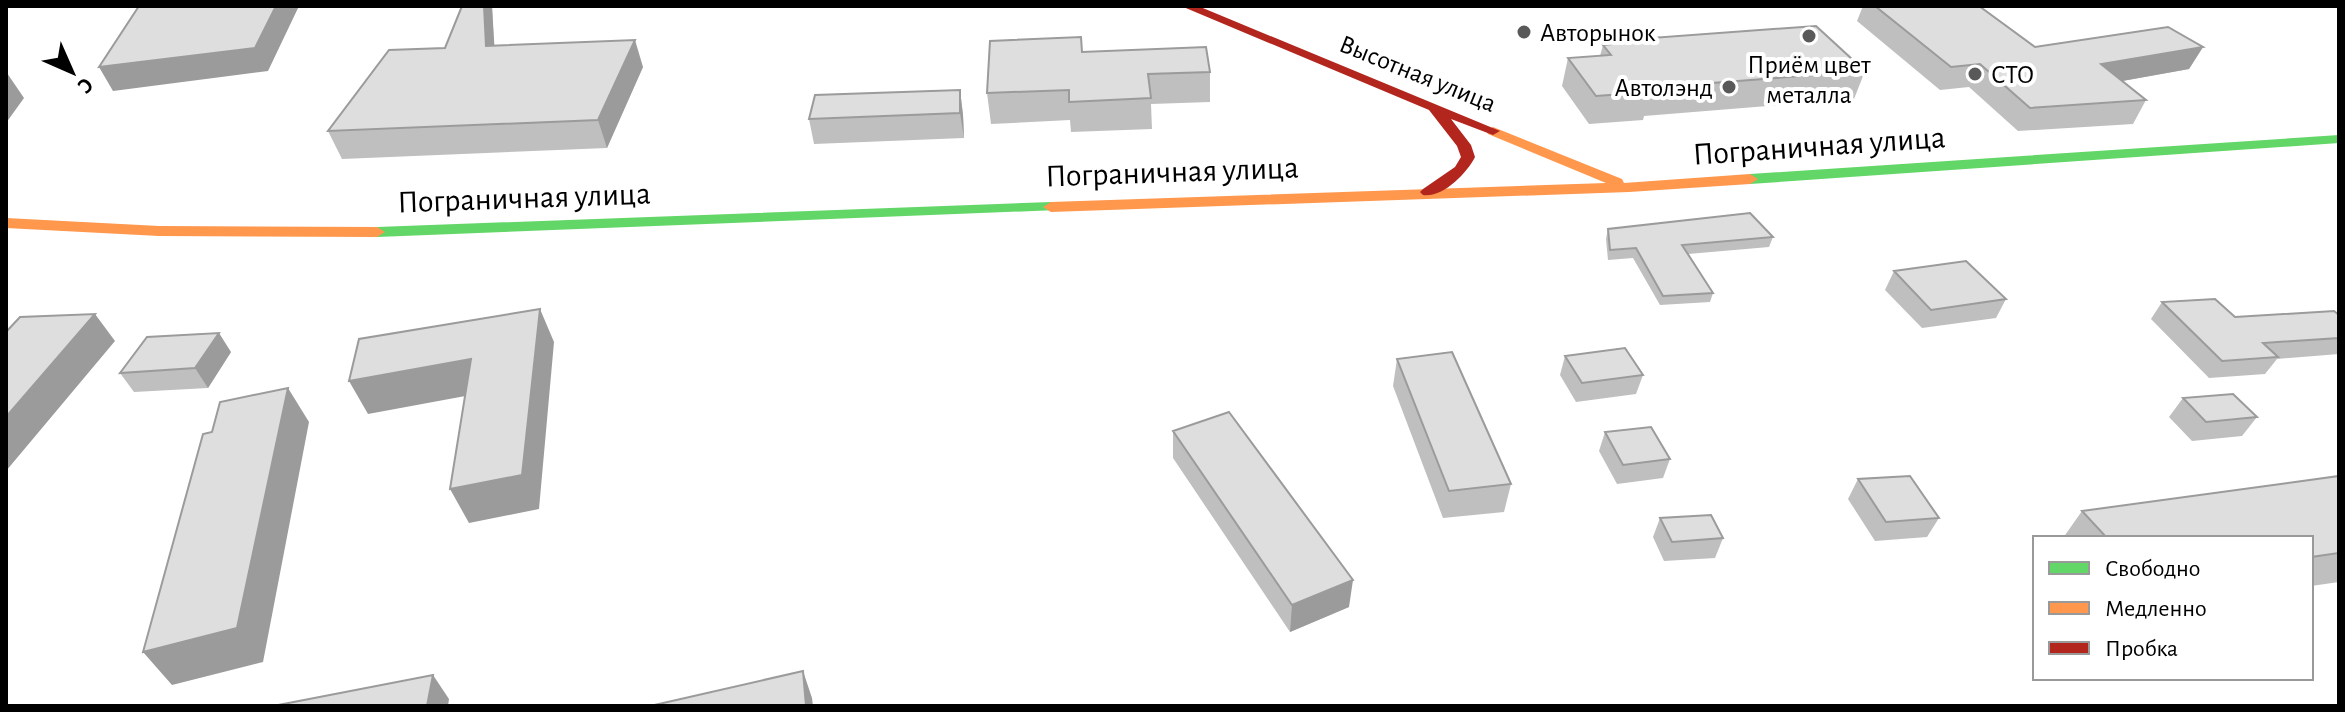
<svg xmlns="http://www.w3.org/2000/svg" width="2345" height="712" font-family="'Alegreya Sans',sans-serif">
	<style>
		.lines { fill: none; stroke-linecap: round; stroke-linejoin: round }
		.fast { fill: #63d668; fill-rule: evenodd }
		.slow { fill: #ff974d; fill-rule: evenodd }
		.jam { fill: #b3261e; fill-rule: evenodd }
		.wall { fill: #bfbfbf }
		.shaded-wall { fill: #9b9b9b }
		.building { fill: #dedede; stroke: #9b9b9b; stroke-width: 2 }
		.poi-dot { fill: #595959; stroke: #fff; stroke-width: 3 }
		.labels { text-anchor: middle; stroke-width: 8; stroke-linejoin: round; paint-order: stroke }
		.far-poi-label { font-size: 26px; fill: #000; stroke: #fff; text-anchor: start }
		.far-street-label { font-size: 26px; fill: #000; stroke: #fff }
		.street-label { font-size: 32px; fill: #000; stroke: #fff }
	</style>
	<rect width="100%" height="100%" fill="#fff"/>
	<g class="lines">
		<!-- fast -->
		<path class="fast" d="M2339 135V143L1750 184 1742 179 1750 174Z
			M1051 202 1059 207 1057 210 377 237 369 232 377 227Z"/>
		<!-- slow -->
		<path class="slow" d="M1493 127 1622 179 1624 183 1750 174 1758 179 1750 184 1629 192 1051 212 1043 207 1051 202 1606 183 1488 134 1486 131Z
			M6 218 159 226 377 227 385 232 377 237 159 236 6 228Z"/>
		<!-- jam -->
		<path class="jam" d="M1181 6H1198L1500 131 1493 135 1451 119 1471 145 1475 157C1467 173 1443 198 1423 195L1420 192 1423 189 1455 167 1461 157 1457 146 1429 110Z"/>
	</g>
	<!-- wall -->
	<path class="wall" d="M462 6H492L494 46 643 67 607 148 342 159 328 131 445 48Z
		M1863 6H1979L2035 47H2203L2189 69 2122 81 2146 100 2133 124 2018 131 1969 87 1940 90 1857 21Z
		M1610 41 1865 71 1854 99 1644 116 1643 120 1589 124 1562 86 1568 58 1600 56 1603 45H1609Z
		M1082 52 1210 72V102L1151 104 1152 129 1071 132 1070 120 991 124 987 93Z
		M960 90 963 115 964 138 814 144 809 119Z
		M1608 229 1773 237 1769 247 1688 254 1713 293 1710 302 1660 305 1633 258 1608 260 1606 239Z
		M1894 271 2006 299 1996 318 1922 328 1885 290Z
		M2162 302 2235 317 2339 315V354L2277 359 2265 374 2209 378 2151 319Z
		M231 352 208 388 134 392 120 373Z
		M1565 356 1643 375 1636 394 1576 402 1560 375Z
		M1397 359 1511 484 1504 512 1443 518 1393 386Z
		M2183 398 2257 417 2242 436 2192 441 2169 417Z
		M1173 431 1349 607 1290 632 1173 458Z
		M1605 432 1670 459 1663 478 1617 484 1599 451Z
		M2339 476V582L2311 586V538H2063L2082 511Z
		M1858 479 1939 518 1927 537 1875 541 1848 499Z
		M1660 518 1723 538 1715 558 1664 561 1653 537Z"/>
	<!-- shaded-wall -->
	<path class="shaded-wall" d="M276 6H299L268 71 113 91 99 67Z
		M484 6H492L496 73 486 46Z
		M635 40 643 67 607 148 598 120Z
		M2203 47 2189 69 2089 87 2101 64Z
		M7 73 24 98 6 123V75Z
		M960 90 963 115 964 138 960 113Z
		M540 309 554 342 539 509 469 523 450 489Z
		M95 314 115 341 6 471V417Z
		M219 333 231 352 208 388 195 368Z
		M471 359 487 392 368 414 349 381Z
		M288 388 309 422 263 662 172 685 143 652Z
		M1353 580 1349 607 1290 632 1292 605Z
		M803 671 812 698 813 706H806Z
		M433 675 449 699 448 706H427Z"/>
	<!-- building -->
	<path class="building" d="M139 6H276L255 48 99 67Z
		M462 6H484L486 46 635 40 598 120 328 131 389 50 445 48Z
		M1875 6H1979L2035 47 2168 27 2203 47 2101 64 2146 100 2030 108 1980 64 1951 67Z
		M1816 26 1865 71 1648 88 1650 92 1596 96 1568 58 1611 55 1603 45 1613 44 1610 41Z
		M1081 37 1082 52 1206 47 1210 72 1148 74 1151 98 1069 102V90L987 93 990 41Z
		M960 90V113L809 119 815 95Z
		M1750 213 1773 237 1682 245 1713 293 1663 296 1636 248 1610 250 1608 229Z
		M1966 261 2006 299 1931 310 1894 271Z
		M2215 299 2235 317 2334 311 2339 315V338L2263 343 2278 357 2222 361 2162 302Z
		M540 309 522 475 450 489 471 359 349 381 359 339Z
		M95 314 6 417V332L20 317Z
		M219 333 195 368 120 373 147 337Z
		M1625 348 1643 375 1582 383 1565 356Z
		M1452 352 1511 484 1449 491 1397 359Z
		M288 388 237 628 143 652 203 434 212 432 220 402Z
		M2233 394 2257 417 2206 422 2183 398Z
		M1229 412 1353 580 1292 605 1173 431Z
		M1651 427 1670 459 1623 465 1605 432Z
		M1910 476 1939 518 1886 522 1858 479Z
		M2339 476V553L2311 557V538H2107L2082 511Z
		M1711 515 1723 538 1672 542 1660 518Z
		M803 671 806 706H650Z
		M433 675 427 706H273Z"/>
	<!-- markers -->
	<g class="poi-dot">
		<circle cx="1524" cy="32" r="8"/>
		<circle cx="1809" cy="36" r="8"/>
		<circle cx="1975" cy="74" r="8"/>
		<circle cx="1729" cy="87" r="8"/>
	</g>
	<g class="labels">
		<!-- far-poi labels -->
		<g class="far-poi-label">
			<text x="1540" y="41">Авторынок</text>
			<text x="1809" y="73" text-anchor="middle">Приём цвет<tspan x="1809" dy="30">металла</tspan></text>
			<text x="1991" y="83">СТО</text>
			<text x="1713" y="96" text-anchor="end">Автолэнд</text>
		</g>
		<!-- far-street labels -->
		<g class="far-street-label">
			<text transform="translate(1418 73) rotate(22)" y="9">Высотная улица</text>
		</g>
		<!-- street labels -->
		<g class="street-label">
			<text transform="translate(1819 145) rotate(-4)" y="11">Пограничная улица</text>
			<text transform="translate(1172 171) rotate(-2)" y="11">Пограничная улица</text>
			<text transform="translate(524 197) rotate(-2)" y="11">Пограничная улица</text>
		</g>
	</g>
	<!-- border -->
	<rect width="2345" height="712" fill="none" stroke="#000000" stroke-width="16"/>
	<!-- legend -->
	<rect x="2033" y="536" width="280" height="144" fill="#ffffff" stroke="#999999" stroke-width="2"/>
	<rect x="2049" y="562" width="40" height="12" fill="#63d668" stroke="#999999" stroke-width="2"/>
	<text x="2105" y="576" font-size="24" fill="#000000">Свободно</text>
	<rect x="2049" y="602" width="40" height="12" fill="#ff974d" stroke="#999999" stroke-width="2"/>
	<text x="2105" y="616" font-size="24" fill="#000000">Медленно</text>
	<rect x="2049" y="642" width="40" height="12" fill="#b3261e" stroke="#999999" stroke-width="2"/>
	<text x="2105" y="656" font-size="24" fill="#000000">Пробка</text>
	<!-- north arrow -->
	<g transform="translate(72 72) rotate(135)" stroke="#ffffff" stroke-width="6" paint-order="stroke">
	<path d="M0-6L14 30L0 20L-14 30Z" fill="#000000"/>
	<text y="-12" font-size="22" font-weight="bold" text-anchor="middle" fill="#000000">С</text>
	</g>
</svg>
